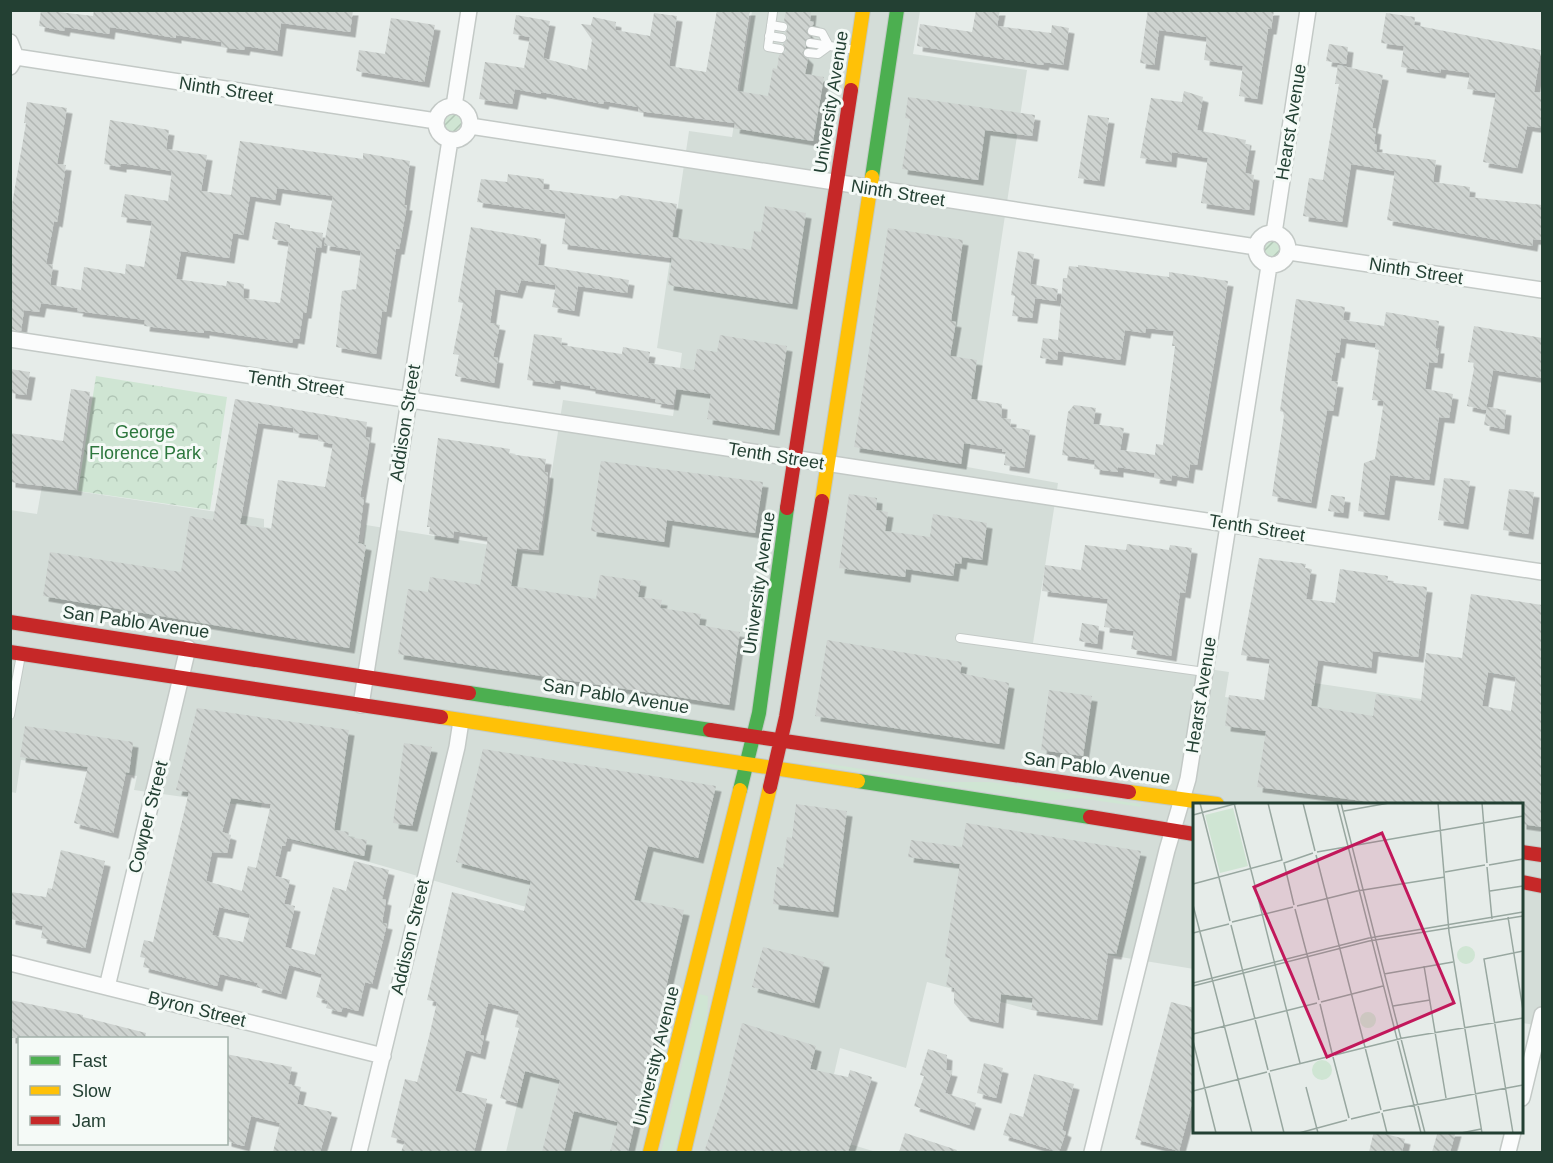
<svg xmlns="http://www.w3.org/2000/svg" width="1553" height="1163" font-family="Helvetica,sans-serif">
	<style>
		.built { fill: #d4ddd8 }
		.grass { fill: #cfe5d3 }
		.park { fill: url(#park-crowns) }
		.garden { fill: url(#garden-furrows) }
		.building { fill: url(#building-back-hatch); fill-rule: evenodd; filter: url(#shadow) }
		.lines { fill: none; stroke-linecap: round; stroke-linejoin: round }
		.lane-casing { stroke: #c3c9c6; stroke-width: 10 }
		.street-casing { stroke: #c3c9c6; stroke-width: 18 }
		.fast-casing { stroke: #c2cac6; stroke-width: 16 }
		.slow-casing { stroke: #c2cac6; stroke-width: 16 }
		.jam-casing { stroke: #c2cac6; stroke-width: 16 }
		.lane { stroke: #fbfcfc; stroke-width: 8 }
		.street { stroke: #fbfcfc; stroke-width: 15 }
		.fast { stroke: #4caf50; stroke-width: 14 }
		.slow { stroke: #ffc107; stroke-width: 14 }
		.jam { stroke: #c62828; stroke-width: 14 }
		.labels { text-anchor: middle; stroke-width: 6; stroke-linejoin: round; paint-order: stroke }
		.street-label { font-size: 18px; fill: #234033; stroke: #f5faf7 }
		.park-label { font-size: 18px; fill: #2d773d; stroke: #f5faf7 }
		.inset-road { fill: none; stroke: #98a7a0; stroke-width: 1.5 }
		.view { fill: #c2185b; fill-opacity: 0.15; stroke: #c2185b; stroke-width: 3 }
		.inset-edge { fill: none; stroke: #234033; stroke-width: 3 }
	</style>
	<defs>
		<pattern id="park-crowns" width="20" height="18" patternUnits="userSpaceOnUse" patternTransform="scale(1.5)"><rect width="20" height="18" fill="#cfe5d3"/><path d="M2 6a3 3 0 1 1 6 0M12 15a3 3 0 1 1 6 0" fill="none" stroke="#b1c6b6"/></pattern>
		<pattern id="garden-furrows" width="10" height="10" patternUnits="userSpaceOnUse" patternTransform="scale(1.5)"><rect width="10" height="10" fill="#cfe5d3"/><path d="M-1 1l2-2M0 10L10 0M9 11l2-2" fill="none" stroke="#b1c6b6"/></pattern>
		<pattern id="building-back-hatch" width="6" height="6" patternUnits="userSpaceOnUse" patternTransform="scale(1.5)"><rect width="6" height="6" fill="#ced3d0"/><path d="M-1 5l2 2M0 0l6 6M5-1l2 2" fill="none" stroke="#b1b6b3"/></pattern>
		<filter id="shadow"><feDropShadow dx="5.5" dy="5.5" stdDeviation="0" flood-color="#0004"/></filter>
	</defs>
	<rect width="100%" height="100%" fill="#e6ece9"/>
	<!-- built -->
	<path class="built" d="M752 11H920L913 54 1027 70 967 467 1058 483 1033 643 1229 672 1225 697 1310 710 1314 683 1542 717V1026L1522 1023V804H1194V969L1041 944 1031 1010 927 982 906 1068 840 1048 820 1135 876 1152H506L561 917 289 839 297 787 265 782 261 808 134 790 137 776 21 760 16 793 11 792 10 510 37 514 42 486 264 519V527L363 543 366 525 539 553 563 400 673 416 682 353 657 348 689 131 732 137Z"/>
	<!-- grass -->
	<path class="grass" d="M811 761 944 782H990L1141 804V807L1080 798 1045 801 811 764Z
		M699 994 708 996 707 1020 675 1152H661Z"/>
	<!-- park -->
	<path class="park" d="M96 376 227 397 210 510 78 491Z"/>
	<!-- garden -->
	<path class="garden" d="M442 123a11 11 0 1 1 22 0a11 11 0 1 1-22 0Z
		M1261 249a12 12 0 1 1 24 0a12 12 0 1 1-24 0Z"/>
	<!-- building -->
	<path class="building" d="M41 10 93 16 94 10H353L350 32 281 23 277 51 245 46 244 50 221 47 222 42 176 35V38L110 27 109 34 65 27 64 31 39 26Z
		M717 10H750L737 91 768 96 773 68 777 69 779 55 786 51 783 44 788 38 785 33 789 27 784 21 786 10H811L810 21 814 22 813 25 806 30 811 37 805 40 806 47 802 53 808 59 805 74 824 77 813 141 734 128 735 123 638 111V107L604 101 603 104 541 92V94L515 89 512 104 479 99 485 62 524 68 530 37 513 34 516 15 550 21 543 58 587 70 592 40 581 24 591 25 593 17 616 22 615 30 650 36 654 13 677 16 669 66 706 72Z
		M976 10H1000L997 26 1051 33 1052 25 1069 28 1063 65 1044 62 1043 65 917 46 920 24 972 32Z
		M1148 10H1274L1271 29H1268L1257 99 1239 96 1243 66 1204 60 1207 37 1159 30 1154 65 1140 63Z
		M1386 13 1415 17 1414 25 1541 50 1534 92 1542 93V128L1527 126 1517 168 1483 162 1496 93 1467 89 1470 73 1441 69 1440 73 1401 67 1404 46 1381 43Z
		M391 18 435 25 424 82 356 71 359 50 385 54Z
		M1329 44 1348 47 1346 64 1326 61Z
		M1338 65 1383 75 1372 128 1376 129 1374 144H1377L1376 152 1436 160 1433 182 1470 187 1469 197 1542 205V240L1533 239 1532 246 1387 220 1395 171 1351 164 1342 222 1303 216 1309 178 1323 180 1339 84H1335Z
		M1184 91 1203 97 1197 130 1246 140 1245 145H1250L1245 173 1254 175 1249 210 1201 203 1208 158 1172 152 1171 162 1140 158 1151 98 1182 102Z
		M908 97 1035 115 1032 136 985 130 978 180 902 169 910 119 905 118Z
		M27 102 67 108 57 164 66 165 57 222 54 221 46 264 53 265 50 285 81 290 84 267 125 274 126 264 144 267 152 221 121 217 125 194 168 201 172 171 127 164H121V167L104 164 110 120 169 130 166 149 207 155 201 191 231 195 240 141 363 159V153L410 161 404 205H407L399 249H396L386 312 382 311 376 354 336 347 342 291 356 289 361 251 324 245 333 196 277 188 275 200 250 196 243 235 233 233 229 258 181 251 176 279 226 286 227 281 244 284 243 298 280 303 289 242 272 239 275 222 290 225V228L323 233 321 248 316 247 306 313H303L299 339 293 338 292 343 204 330V333L144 326 145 320 77 311 78 308 41 303 39 312 24 310 21 331 10 329V216L26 123H24Z
		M1088 115 1109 118 1099 181 1078 178Z
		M508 174 544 179 543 189 617 199 621 195 677 204 672 237 751 250 754 231 761 232 765 206 806 213 792 304 668 285 672 258 562 244 566 214 477 202 481 179 507 182Z
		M471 227 541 239 538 265 629 280 627 293 578 286 574 311 552 307 556 285 521 280 517 293 495 289 490 323 500 325 493 357 498 358 494 383 455 376 459 355 453 354 463 303 458 302Z
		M888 228 963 240 951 321 956 322 950 356 977 360 971 399 1002 404 1001 418 1011 419 1010 427 1030 430 1024 468 1004 465 1006 452H1002V449L964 443 961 464 854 447Z
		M1018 251 1034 254 1030 284 1058 289 1056 301 1035 298 1032 318 1012 316 1015 296 1011 295Z
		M1078 265 1169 277V272L1228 281 1197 465 1190 464 1188 478 1172 475 1171 481 1154 478 1155 473 1118 467V472L1094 469 1095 460 1062 455 1068 412 1074 405 1096 408 1093 424 1124 428 1120 450 1155 455 1156 444 1163 445 1175 346H1172L1174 331 1146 328 1145 333 1125 330 1120 360 1058 351 1057 360 1040 358 1043 338 1058 340 1063 278H1067L1069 266 1078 267Z
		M1296 299 1345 307 1343 320 1384 326 1386 312 1439 321 1435 348H1439L1437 363 1429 362 1425 389 1453 394 1449 418 1439 417 1429 480 1390 475 1384 515 1358 511 1364 463 1375 459 1384 401 1372 400 1379 350 1375 349 1376 343 1341 338 1339 353 1336 352 1331 381 1338 382 1333 411 1327 410 1311 503 1272 496 1284 416 1283 412 1280 411Z
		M1474 326 1542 338V378L1493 370 1486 410 1467 406 1475 363 1468 362Z
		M534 334 562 338 561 345 622 354 623 347 650 352 648 363 694 370 697 349 717 352 720 335 787 346 774 430 707 419 711 394 676 389 673 405 655 402 656 399 590 388V386L555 380V384L527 380Z
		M10 369 30 372 26 395 10 393Z
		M71 389 90 392 76 490 10 482V433L63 441Z
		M235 399 367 422 365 437 370 438 360 497 364 498 358 543 366 545 349 648 43 596 50 552 181 572 190 516 213 520ZM258 423 294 428 293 432 319 435 318 441 333 444 325 487 278 480 271 529 240 524Z
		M1487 407 1506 410 1504 429 1484 425Z
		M438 438 510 449 509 454 546 459 544 472 548 473 547 485 538 550 517 548 511 586 596 599 600 575 641 581 638 597 662 600 660 608 701 614 699 625 740 632 729 705 398 654 408 589 428 592 430 577 480 585 488 537 454 531 453 538 429 534 430 527H427Z
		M601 461 763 482 755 533 667 520 664 542 591 531Z
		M1444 478 1470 481 1463 524 1438 520Z
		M1509 489 1534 492 1528 534 1503 530Z
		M849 494 877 498 876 510 888 512 885 531 930 537 933 514 987 523 982 560 962 557 961 564 955 563 953 576 906 569 905 577 839 568Z
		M1331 495 1345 497 1343 513 1328 511Z
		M1127 544 1169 550 1170 545 1192 548 1185 593 1180 592 1171 656 1131 649 1134 631 1104 627 1108 599 1042 591 1045 565 1081 570 1085 545 1126 550Z
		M1259 558 1306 564 1305 568 1311 569 1306 599 1335 603 1340 569 1388 576 1387 582 1427 587 1418 657 1373 651 1371 668 1318 660 1311 706 1373 716 1376 694 1421 701 1426 653 1462 658 1471 594 1542 605V827L1521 824V804H1385L1257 787 1266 731 1225 726 1229 695 1264 700 1270 659 1241 655ZM1488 672 1516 677 1511 711 1482 706Z
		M1082 623 1099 626 1097 644 1079 641Z
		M827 640 962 662 960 673 1009 683 999 744 815 716Z
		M1049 690 1092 696 1083 756 1041 750Z
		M197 708 349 730 334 830 349 832 348 837 367 840 364 856 287 838 285 846H282L275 876 290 880 284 904 295 906 285 947 315 955 333 887 346 891 354 861 389 870 382 899 386 900 382 923 387 924 372 984 365 982 358 1011 343 1007 341 1012 326 1008 328 1001 316 997 322 974 289 965 281 994 256 987 258 983 220 974 217 986 143 967 145 958 140 957 144 940 153 942 189 792 176 790ZM231 798 271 804 256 868 248 866 242 891 206 881 212 852 227 853 231 835 222 832ZM219 907 250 914 243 942 212 935Z
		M25 726 133 742 129 773 126 772 113 833 74 823 88 767 20 757Z
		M404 743 432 747 412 826 393 823Z
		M483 749 716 786 698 858 648 846 634 900 684 910 628 1152H610L618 1122 574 1111 564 1152H542L560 1080 525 1071 517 1103 500 1098 519 1028 515 1027 519 1011 488 1003 480 1035 484 1036 480 1054 466 1050 455 1091 487 1099 474 1152H401L405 1141 391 1137 405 1079 417 1082 428 1041 437 1002 427 1000 452 892 524 911 531 881 456 862Z
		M796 804 847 811 833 912 773 904 777 867 783 868 787 837 792 838Z
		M966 823 1141 851 1116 954 1108 953 1097 1020 1031 1010 1033 998 1001 994 998 1023 965 1016 954 1003V988L946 986 951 959 945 957 960 864 908 857 911 840 962 847Z
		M61 850 105 861 85 948 41 938 43 926 10 919V892L46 897 48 888 52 889Z
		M763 947 824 962 814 1003 752 987Z
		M10 1000 83 1015V1017L146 1033 145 1038H10Z
		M1171 1002 1194 1008V1096L1179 1151 1135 1139Z
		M742 1023 816 1046 810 1069 848 1077 850 1070 872 1077 848 1152H704L725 1091Z
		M928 1049 947 1055 946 1070 952 1071 945 1093 976 1103 969 1125 914 1106 924 1076 920 1075Z
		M226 1054 292 1067 288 1084 301 1087 297 1104 332 1112 320 1152H273L280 1123 251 1116 244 1146 226 1141Z
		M984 1063 1003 1068 996 1098 977 1093Z
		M1034 1074 1074 1084 1062 1130 1066 1132 1059 1152 1003 1135 1010 1113 1023 1117Z
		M1374 1131 1405 1139 1402 1152H1369Z
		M1438 1131H1456L1450 1152H1432Z
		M905 1133 957 1150 956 1152H899Z"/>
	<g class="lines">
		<defs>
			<path id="lane" d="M773 12 768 47 780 49
				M771 25 783 27
				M769 36 782 38
				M810 43 856 50
				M808 53 818 54 829 46 822 33 812 31
				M960 638 1205 672
				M10 715 21 655"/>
			<path id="street" d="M10 42 16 57 10 67
				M16 57 436 121
				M436 123a17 17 0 1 1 34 0a17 17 0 1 1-34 0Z
				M454 106 469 10
				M470 126 1256 247
				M1256 249a16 16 0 1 1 32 0a16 16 0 1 1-32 0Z
				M1274 233 1308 10
				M1289 252 1542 290
				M10 339 1542 572
				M361 705 450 140
				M10 963 383 1056
				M107 987 188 648
				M1522 1098 1542 1015
				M359 1152 457 747 461 721
				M1092 1152 1167 850 1188 779 1269 266
				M1508 1152 1513 1132"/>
			<path id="fast" d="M872 177 897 10
				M469 693 710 730
				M858 781 1090 817
				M740 790 759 713 787 508"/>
			<path id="slow" d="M851 90 863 10
				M822 501 872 177
				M441 717 858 781
				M1129 792 1217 804
				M650 1152 740 790
				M684 1152 770 787"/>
			<path id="jam" d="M787 508 851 90
				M10 622 469 693
				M10 652 441 717
				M710 730 1129 792
				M770 787 786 717 822 501
				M1090 817 1194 834
				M1522 852 1542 855
				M1522 882 1542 886"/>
		</defs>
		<!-- lane casing -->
		<use href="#lane" class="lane-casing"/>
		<!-- street casing -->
		<use href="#street" class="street-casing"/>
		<!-- fast casing -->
		<use href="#fast" class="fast-casing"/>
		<!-- slow casing -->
		<use href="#slow" class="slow-casing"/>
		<!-- jam casing -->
		<use href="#jam" class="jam-casing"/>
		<!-- lane -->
		<use href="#lane" class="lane"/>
		<!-- street -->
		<use href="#street" class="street"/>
		<!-- fast -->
		<use href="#fast" class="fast"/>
		<!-- slow -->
		<use href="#slow" class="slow"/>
		<!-- jam -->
		<use href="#jam" class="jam"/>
	</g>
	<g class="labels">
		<!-- street labels -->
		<g class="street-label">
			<text transform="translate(226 90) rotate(9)" y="6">Ninth Street</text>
			<text transform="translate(831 102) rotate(-81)" y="6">University Avenue</text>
			<text transform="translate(1291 122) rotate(-81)" y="6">Hearst Avenue</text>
			<text transform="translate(898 193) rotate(9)" y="6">Ninth Street</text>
			<text transform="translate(1416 271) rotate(9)" y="6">Ninth Street</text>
			<text transform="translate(296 383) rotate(8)" y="6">Tenth Street</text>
			<text transform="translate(405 423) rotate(-81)" y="6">Addison Street</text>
			<text transform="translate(776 456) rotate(9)" y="6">Tenth Street</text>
			<text transform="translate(1257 528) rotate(9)" y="6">Tenth Street</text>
			<text transform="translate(759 583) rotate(-82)" y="6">University Avenue</text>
			<text transform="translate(136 622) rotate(8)" y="6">San Pablo Avenue</text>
			<text transform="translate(1201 695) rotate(-81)" y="6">Hearst Avenue</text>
			<text transform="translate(616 696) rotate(9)" y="6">San Pablo Avenue</text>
			<text transform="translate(1097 768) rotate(8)" y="6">San Pablo Avenue</text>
			<text transform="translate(148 817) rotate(-76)" y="6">Cowper Street</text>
			<text transform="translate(410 937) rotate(-77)" y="6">Addison Street</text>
			<text transform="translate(197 1009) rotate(14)" y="6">Byron Street</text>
			<text transform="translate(656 1056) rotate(-76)" y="6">University Avenue</text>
		</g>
		<!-- park labels -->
		<g class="park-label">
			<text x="145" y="438">George<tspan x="145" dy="21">Florence Park</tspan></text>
		</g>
	</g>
	<!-- overview -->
	<g transform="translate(1193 803)">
		<rect width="330" height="330" fill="#e6ece9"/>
		<path d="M264 152a9 9 0 1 1 18 0a9 9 0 1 1-18 0ZM119 267a10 10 0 1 1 20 0a10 10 0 1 1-20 0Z" fill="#cfe5d3"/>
		<path d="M40 5 55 63 27 70 12 12ZM167 217a8 8 0 1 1 16 0a8 8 0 1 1-16 0Z" fill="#cfe5d3"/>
		<path class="inset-road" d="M7 0 37 118M41 0 107 260M110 0 122 48M144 0 228 330M148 0 232 330M245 0 256 129 289 330M289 0 294 60M151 8 196 0M0 12 45 0M124 49 330 13M123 52 188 307M296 62 330 56M294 64 299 116M252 69 292 62M0 81 89 57 75 0M297 88 330 83M0 102 59 330M101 102 91 60 120 50M104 103 164 88 252 74M102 106 126 197M315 114 330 207M39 119 100 104M38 122 75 267M0 130 36 121M231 163 253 295M191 171 260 159M0 180 176 135 330 109M0 183 176 138 330 113M128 199 190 183M127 201 139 250M200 203 237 197M0 231 124 200M0 238 23 330M142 252 210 235 330 215M140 254 156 315M77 268 138 253M76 270 91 330M113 284 125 330M0 288 74 269M190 308 330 282M189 310 194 330M158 316 187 309M106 330 154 317M268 330 288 326M320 330 291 156 330 148"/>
		<path class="view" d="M189 30 261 200 134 254 61 84Z"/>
		<rect width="330" height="330" class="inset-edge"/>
	</g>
	<!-- border -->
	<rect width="1553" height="1163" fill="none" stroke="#234033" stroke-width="24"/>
	<!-- legend -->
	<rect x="18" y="1037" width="210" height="108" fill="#f5faf7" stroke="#a1b0a9" stroke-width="1.5"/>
	<rect x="30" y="1056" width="30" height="9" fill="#4caf50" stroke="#a1b0a9" stroke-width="1.5"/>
	<text x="72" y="1067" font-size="18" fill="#234033">Fast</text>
	<rect x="30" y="1086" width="30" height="9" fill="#ffc107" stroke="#a1b0a9" stroke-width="1.5"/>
	<text x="72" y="1097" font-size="18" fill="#234033">Slow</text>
	<rect x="30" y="1116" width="30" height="9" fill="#c62828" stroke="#a1b0a9" stroke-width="1.5"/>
	<text x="72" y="1127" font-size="18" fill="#234033">Jam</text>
</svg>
